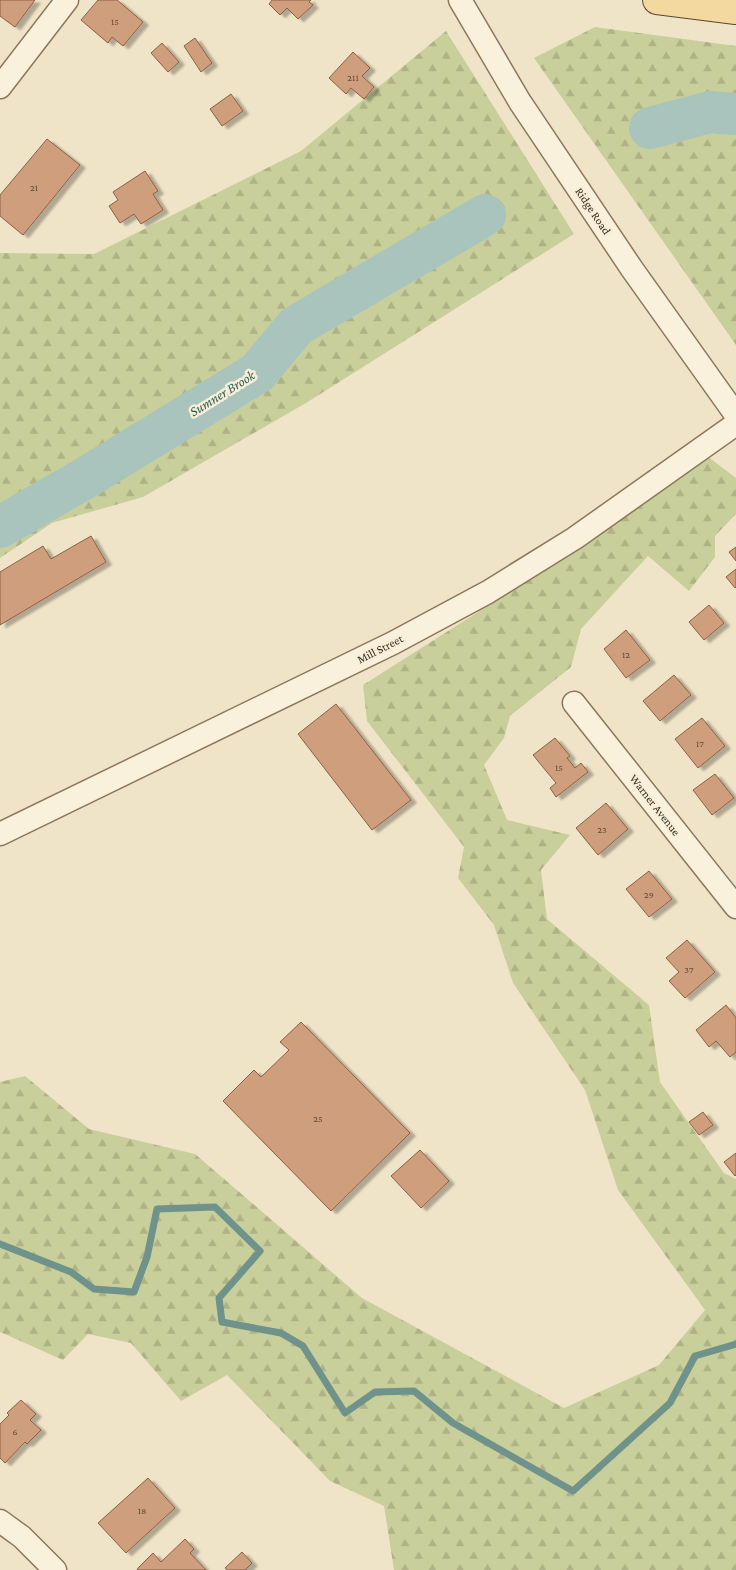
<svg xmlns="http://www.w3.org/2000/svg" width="736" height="1570" font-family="'Crimson Pro',serif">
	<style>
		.forest { fill: url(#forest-firs) }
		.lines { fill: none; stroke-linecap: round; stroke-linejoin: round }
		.stream { stroke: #6f938a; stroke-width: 7 }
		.river { stroke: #a9c4bc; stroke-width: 42 }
		.building { fill: #cf9f7d; stroke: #8d5f41; filter: url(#shadow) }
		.street-casing { stroke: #8d765c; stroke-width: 25 }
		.primary-casing { stroke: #5b4430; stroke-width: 30 }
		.street { stroke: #faf1dc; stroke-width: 22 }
		.primary { stroke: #f3d9a0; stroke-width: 28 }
		.labels { text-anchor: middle; stroke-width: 5; stroke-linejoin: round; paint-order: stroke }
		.number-label { font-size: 10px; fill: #624a37 }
		.street-label { font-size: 12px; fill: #3d2e20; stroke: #f7eed8 }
		.water-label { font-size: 14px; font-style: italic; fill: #2f5d5a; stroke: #f7eed8 }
	</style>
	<defs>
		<pattern id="forest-firs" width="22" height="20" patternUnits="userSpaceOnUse" patternTransform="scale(1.25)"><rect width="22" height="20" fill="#c9cf9b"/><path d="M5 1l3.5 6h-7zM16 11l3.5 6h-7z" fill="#aeb285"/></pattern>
		<filter id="shadow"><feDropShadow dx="5.5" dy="3" stdDeviation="1" flood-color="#0004"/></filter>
	</defs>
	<rect width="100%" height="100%" fill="#f0e4c8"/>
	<!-- forest -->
	<path class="forest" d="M595 27 736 46V345L534 58Z
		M446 31 574 234 306 403 143 497 52 523 0 558V253L94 254 301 151Z
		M707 456 736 478V514L715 536V557L689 591 648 556 581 629 571 667 510 716 504 738 484 765 507 820 570 835 541 870 547 919 649 1005 660 1082 724 1173 736 1179V1570H394L384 1506 330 1481 227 1375 181 1401 131 1343 88 1334 63 1360 0 1332V1082L25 1076 89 1129 195 1154 362 1298 564 1408 659 1365 705 1310 618 1190 585 1090 513 983 494 925 458 878 464 847 367 721 363 685 552 565Z"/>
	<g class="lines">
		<!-- stream -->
		<path class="stream" d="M0 1244 71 1272 94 1289 134 1292 147 1257 157 1209 215 1207 260 1251 219 1298 222 1322 281 1333 303 1346 345 1413 375 1392 414 1391 453 1423 573 1491 670 1403 695 1356 736 1344"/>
		<!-- river -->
		<path class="river" d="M650 128 710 112 736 114
			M0 527 82 480 257 373 296 326 485 215"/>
	</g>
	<!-- building -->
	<path class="building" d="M0 0H35L15 27 0 16Z
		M98 0H117L143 22 123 46 112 37 108 43 81 20Z
		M272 0H311L309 2 313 5 298 19 287 8 280 15 269 4Z
		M195 38 212 63 201 72 184 46Z
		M162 43 179 62 168 72 151 53Z
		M353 52 370 68 362 76 374 87 364 99 351 88 346 94 329 78Z
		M231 94 243 111 222 126 210 109Z
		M47 139 80 165 23 235 0 216V195Z
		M145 171 158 191 153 194 163 210 141 224 134 214 120 223 109 206 118 200 113 192Z
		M91 536 106 562 0 625V572L43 546 51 559Z
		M736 547V561L729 552Z
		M736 569V587L735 588 726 577Z
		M709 605 724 623 704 640 689 622Z
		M626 630 650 660 626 678 604 649Z
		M674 675 691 695 660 721 643 701Z
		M336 704 411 800 372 830 298 734Z
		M702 718 725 746 698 768 675 739Z
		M555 738 570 756 567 758 575 768 581 763 588 772 556 797 550 788 556 783 533 755Z
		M715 774 734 798 712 815 693 790Z
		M606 803 628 829 598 855 576 828Z
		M649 871 672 899 649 917 626 889Z
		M687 940 715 972 685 998 669 981 679 972 666 958Z
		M726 1005 736 1018V1052L730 1057 716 1041 709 1047 696 1030Z
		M301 1022 410 1133 331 1211 223 1101 254 1070 261 1077 289 1050 280 1042Z
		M703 1112 713 1125 699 1135 689 1122Z
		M420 1150 449 1181 421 1208 391 1176Z
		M736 1153V1175L735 1176 724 1162Z
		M21 1400 36 1414 30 1420 41 1430 27 1444 25 1442 5 1463 0 1458V1424L9 1415 7 1413Z
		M148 1478 175 1508 126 1553 98 1523Z
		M185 1539 194 1549 190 1553 206 1570H139L137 1569 153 1553 161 1562Z
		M242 1552 252 1563 245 1570H227L225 1568Z"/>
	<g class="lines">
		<defs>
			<path id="street" d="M460 0 520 102 632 269 736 415
				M0 87 67 0
				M574 703 736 907
				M0 834 393 643 488 592 575 538 736 424
				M0 1521 22 1537 55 1570"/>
			<path id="primary" d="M657 0 736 10"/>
		</defs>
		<!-- street casing -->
		<use href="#street" class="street-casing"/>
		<!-- primary casing -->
		<use href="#primary" class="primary-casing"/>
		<!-- street -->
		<use href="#street" class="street"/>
		<!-- primary -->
		<use href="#primary" class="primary"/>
	</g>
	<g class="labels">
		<!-- number labels -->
		<g class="number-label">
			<text x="115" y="25">15</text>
			<text x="353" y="81">211</text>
			<text x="34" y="191">21</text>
			<text x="626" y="658">12</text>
			<text x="700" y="747">17</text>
			<text x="559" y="771">15</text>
			<text x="602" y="833">23</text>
			<text x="649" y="898">29</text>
			<text x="689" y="973">37</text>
			<text x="318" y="1122">25</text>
			<text x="15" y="1435">6</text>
			<text x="142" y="1514">18</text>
		</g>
		<!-- street labels -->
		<g class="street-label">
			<text transform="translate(593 211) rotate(56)" y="4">Ridge Road</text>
			<text transform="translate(380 649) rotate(-27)" y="4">Mill Street</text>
			<text transform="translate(655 805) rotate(52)" y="4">Warner Avenue</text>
		</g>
		<!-- water labels -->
		<g class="water-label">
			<text transform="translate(222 393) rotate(-32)" y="5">Sumner Brook</text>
		</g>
	</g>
</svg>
